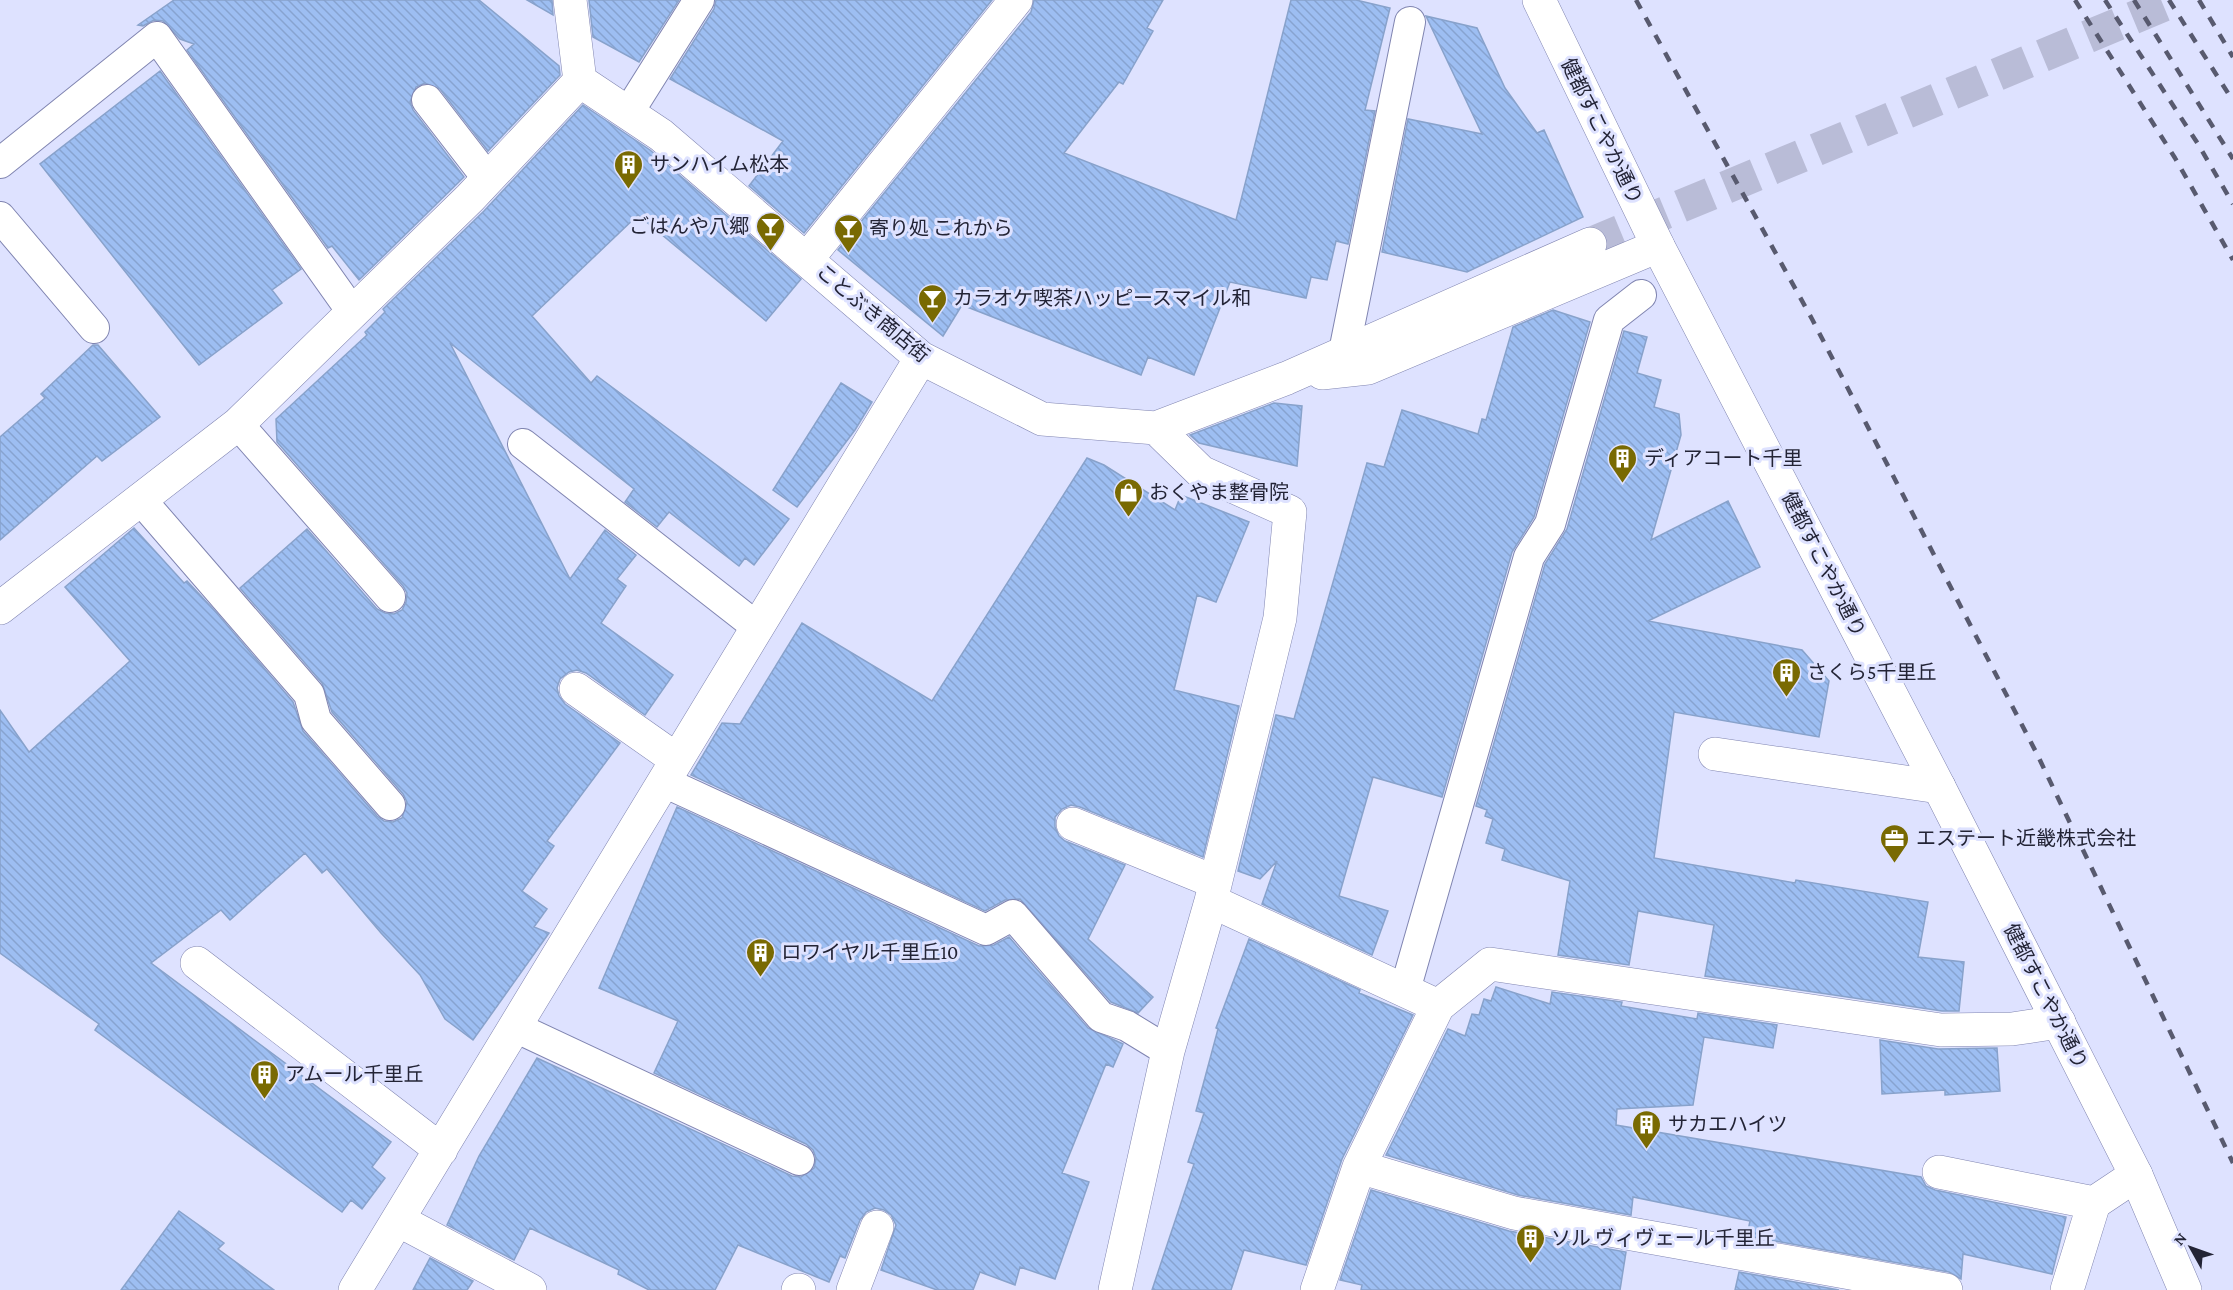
<svg xmlns="http://www.w3.org/2000/svg" width="2233" height="1290" font-family="'Crimson Pro','Noto Sans JP',serif">
	<style>
		.building { fill: url(#building-back-hatch); stroke: #88a2cb; stroke-width: 1.5 }
		.lines { fill: none; stroke-linecap: round; stroke-linejoin: round }
		.minor-tunnel { stroke: #b9bcd7; stroke-width: 33; stroke-dasharray: 33 16; stroke-linecap: butt }
		.service-casing { stroke: #8085b1; stroke-width: 32 }
		.minor-casing { stroke: #8085b1; stroke-width: 34 }
		.tertiary-casing { stroke: #8085b1; stroke-width: 34 }
		.service { stroke: #fff; stroke-width: 30 }
		.minor { stroke: #fff; stroke-width: 33 }
		.tertiary { stroke: #fff; stroke-width: 33 }
		.rail { stroke: #585a6f; stroke-width: 4.5; stroke-dasharray: 10 10; stroke-linecap: butt }
		.labels { text-anchor: middle; stroke-width: 6; stroke-linejoin: round; paint-order: stroke }
		.street-label { font-size: 20px; fill: #232436; stroke: #dee2ff }
		.poi-label { font-size: 20px; fill: #232436; stroke: #dee2ff; text-anchor: start }
	</style>
	<defs>
		<pattern id="building-back-hatch" width="6" height="6" patternUnits="userSpaceOnUse" patternTransform="scale(1.5)"><rect width="6" height="6" fill="#9dbef2"/><path d="M-1 5l2 2M0 0l6 6M5-1l2 2" fill="none" stroke="#87a3d0"/></pattern>
	</defs>
	<rect width="100%" height="100%" fill="#dee2ff"/>
	<!-- building -->
	<path class="building" d="M174 0H479L559 66 560 75 488 151 440 89 425 83 416 87 410 102 413 110 464 177 359 280 332 246 328 248 187 50 194 44 180 39 163 21 154 20 143 26 138 25Z
		M527 0H552L553 15Z
		M589 0H679L639 62 593 37Z
		M716 0H992L804 233 749 186 783 141 670 79 714 9Z
		M1034 0H1163L1147 28 1153 31 1123 84 1119 82 1064 153 1236 220 1291 0H1356L1390 8 1365 110 1375 111 1348 244 1336 241 1327 280 1311 277 1306 298 1230 282 1194 375 1148 357 1141 375 962 305 943 336 838 250 1031 12Z
		M1426 16 1477 28 1505 88 1537 133 1544 130 1583 217 1467 272 1382 252 1408 119 1482 134Z
		M160 71 301 269 272 290 282 303 199 365 40 164Z
		M583 105 650 150 801 279 766 321 638 215 532 316 591 383 597 376 789 519 754 565 745 558 739 566 669 512 657 527 625 502 634 489 450 343 570 579 605 530 636 555 617 579 626 586 601 623 673 675 645 715 586 673 577 670 569 672 560 679 557 688 559 696 565 704 620 743 547 841 554 846 522 891 547 909 534 927 549 933 473 1040 445 1019 420 975 381 933 327 869 322 873 305 853 230 920 221 910 151 963 391 1142 372 1167 385 1178 362 1209 351 1200 342 1212 95 1030 99 1024 0 953V710L29 752 130 661 65 587 134 528 184 583 187 581 215 611 293 702 303 731 377 816 384 821 393 822 402 818 407 802 403 794 332 712 322 683 240 588 307 529 377 609 385 613 394 614 402 610 406 602 407 593 403 586 277 442 276 419 367 335 365 332 385 312 383 309 484 211Z
		M1553 310 1590 322 1534 517 1512 552 1442 797 1373 777 1339 896 1388 911 1372 955 1262 904 1277 861 1260 879 1238 871 1276 715 1294 719 1367 463 1384 467 1402 410 1478 434 1482 419 1486 420 1513 327Z
		M1624 331 1647 337 1637 373 1661 380 1654 407 1679 414 1681 435 1651 540 1728 501 1760 567 1648 621 1802 650 1829 681 1819 737 1674 712 1654 858 1795 883 1796 880 1928 902 1918 957 1964 962 1959 1011H1942L1705 976 1714 925 1638 911 1629 965 1558 955 1570 881 1502 860 1505 849 1486 843 1493 819 1485 816 1487 810 1476 806 1545 564 1567 529Z
		M93 345H98L160 417 102 461 97 456 0 540V437L45 398 41 394Z
		M841 383 872 402 855 430 797 507 773 490Z
		M1274 403 1302 406 1297 466 1199 443 1190 435Z
		M1087 458 1104 465 1175 510 1181 495 1249 522 1216 602 1197 595 1174 690 1239 706 1203 857 1080 807 1071 805 1062 809 1055 817V827L1059 836 1065 841 1125 865 1088 939 1153 997 1138 1013 1111 1002 1020 899 1005 900 985 911 691 775 722 723 740 724 802 623 932 701Z
		M677 807 979 946 994 945 1009 937 1088 1028 1123 1044 1113 1067 1106 1064 1062 1173 1089 1182 1055 1279 1020 1267 1015 1285 980 1272 973 1290H937L881 1270 896 1225 891 1215 884 1210 875 1208 866 1212 860 1220 845 1258 840 1256 829 1282 738 1245 715 1290H649L618 1274 619 1270 530 1228 514 1260 447 1225 479 1156 537 1058 792 1176 801 1177 814 1168 816 1158 813 1150 806 1144 654 1073 678 1021 599 988Z
		M1249 939 1360 990 1359 993 1413 1015 1342 1159 1306 1265 1244 1250 1231 1290H1152L1194 1164 1188 1162 1204 1113 1196 1111 1218 1029 1216 1028Z
		M1496 987 1550 1004 1552 992 1622 1002 1621 1006 1697 1019 1698 1013 1777 1025 1773 1048 1704 1037 1693 1105 1617 1109 1616 1125 1921 1177 1926 1186 1935 1190 2066 1217 2052 1274 1963 1254 1961 1279 1949 1272 1747 1236 1750 1221 1633 1197 1631 1215 1518 1195 1386 1155 1448 1029 1465 1036 1472 1014 1479 1015 1484 999 1491 1001Z
		M1880 1040 1938 1049 1997 1048 2000 1091 1945 1095V1090L1882 1094Z
		M1371 1190 1509 1231 1626 1252 1620 1290H1361L1362 1285 1340 1280Z
		M179 1211 224 1243 218 1249 274 1290H121Z
		M430 1258 473 1281 467 1290H413Z
		M1739 1272 1839 1290H1735Z"/>
	<g class="lines">
		<!-- minor-tunnel -->
		<path class="minor-tunnel" d="M1590 244 2176 0"/>
		<defs>
			<path id="service" d="M427 100 488 179
				M628 113 699 0
				M0 163 157 37 353 313
				M0 217 94 328
				M1344 352 1410 22
				M238 424 390 597
				M523 444 757 627
				M141 500 309 694 316 720 390 805
				M664 782 986 930 1013 915 1101 1017 1127 1026 1168 1051
				M1405 990 1529 557 1550 524 1609 320 1641 295
				M515 1027 799 1160"/>
			<path id="minor" d="M570 0 580 81 661 135 921 358 1042 419 1156 428 1287 378 1590 244
				M807 259 1016 0
				M1322 373 1368 368 1658 246
				M0 608 238 424 470 198 580 81
				M576 689 677 760
				M1715 754 1939 787
				M1073 824 1215 882
				M1211 901 1438 1006 1359 1167 1317 1290
				M197 963 441 1150
				M1438 1006 1490 964 1941 1030 2012 1029 2059 1022
				M1359 1167 1514 1213 1946 1290
				M1939 1172 2094 1203
				M398 1220 530 1290
				M355 1290 921 358
				M798 1290H799
				M853 1290 877 1227
				M1115 1290 1168 1051 1211 901 1280 618 1290 512 1201 472 1156 428
				M2067 1290 2094 1203 2136 1175"/>
			<path id="tertiary" d="M1539 0 1658 246 1939 787 2136 1175 2185 1290"/>
		</defs>
		<!-- service casing -->
		<use href="#service" class="service-casing"/>
		<!-- minor casing -->
		<use href="#minor" class="minor-casing"/>
		<!-- tertiary casing -->
		<use href="#tertiary" class="tertiary-casing"/>
		<!-- service -->
		<use href="#service" class="service"/>
		<!-- minor -->
		<use href="#minor" class="minor"/>
		<!-- tertiary -->
		<use href="#tertiary" class="tertiary"/>
		<!-- rail -->
		<path class="rail" d="M1636 0 1812 319 2037 754 2233 1163
			M2075 0 2175 158 2233 260
			M2105 0 2198 144 2233 204
			M2134 0 2233 159
			M2169 0 2233 101
			M2199 0 2233 57"/>
	</g>
	<!-- icons -->
	<defs>
		<symbol id="building-pin" viewBox="-11 -11 22 30"><path d="M0 17L-7.5 6A9.5 9.5 0 1 1 7.5 6Z" fill="#796a02" stroke="#dee2ff"/><path d="M-4-6H4V6H1V3H-1V6H-4ZM-2.5-4.3h1.7v1.8h-1.7ZM.8-4.3h1.7v1.8H.8ZM-2.5-1h1.7V.8h-1.7ZM.8-1h1.7V.8H.8Z" fill="#fff"/></symbol>
		<symbol id="bar-pin" viewBox="-11 -11 22 30"><path d="M0 17L-7.5 6A9.5 9.5 0 1 1 7.5 6Z" fill="#796a02" stroke="#dee2ff"/><path d="M-6-5H6L.8 .8V4.5H3.5V6h-7V4.5H-.8V.8Z" fill="#fff"/></symbol>
		<symbol id="shop-pin" viewBox="-11 -11 22 30"><path d="M0 17L-7.5 6A9.5 9.5 0 1 1 7.5 6Z" fill="#796a02" stroke="#dee2ff"/><path d="M-5-2.5h2.3a2.7 3.5 0 0 1 5.4 0H5L5.5 6h-11ZM-1.5-2.5h3a1.5 2.3 0 0 0-3 0Z" fill="#fff"/></symbol>
		<symbol id="office-pin" viewBox="-11 -11 22 30"><path d="M0 17L-7.5 6A9.5 9.5 0 1 1 7.5 6Z" fill="#796a02" stroke="#dee2ff"/><path d="M-6-3h4V-5.5h4V-3h4V5H-6ZM-1-4.5V-3h2v-1.5ZM-6 0V1H6V0Z" fill="#fff"/></symbol>
	</defs>
	<g fill-rule="evenodd">
		<use href="#building-pin" x="612" y="148" width="33" height="45"/>
		<use href="#bar-pin" x="754" y="210" width="33" height="45"/>
		<use href="#bar-pin" x="832" y="212" width="33" height="45"/>
		<use href="#bar-pin" x="916" y="282" width="33" height="45"/>
		<use href="#building-pin" x="1606" y="442" width="33" height="45"/>
		<use href="#shop-pin" x="1112" y="476" width="33" height="45"/>
		<use href="#building-pin" x="1770" y="656" width="33" height="45"/>
		<use href="#office-pin" x="1878" y="822" width="33" height="45"/>
		<use href="#building-pin" x="744" y="936" width="33" height="45"/>
		<use href="#building-pin" x="248" y="1058" width="33" height="45"/>
		<use href="#building-pin" x="1630" y="1108" width="33" height="45"/>
		<use href="#building-pin" x="1514" y="1222" width="33" height="45"/>
	</g>
	<g class="labels">
		<!-- street labels -->
		<g class="street-label">
			<text transform="translate(1602 131) rotate(64)" y="7">健都すこやか通り</text>
			<text transform="translate(873 313) rotate(40)" y="7">ことぶき商店街</text>
			<text transform="translate(1824 564) rotate(63)" y="7">健都すこやか通り</text>
			<text transform="translate(2046 996) rotate(63)" y="7">健都すこやか通り</text>
		</g>
		<!-- poi labels -->
		<g class="poi-label">
			<text x="650" y="171">サンハイム松本</text>
			<text x="749" y="233" text-anchor="end">ごはんや八郷</text>
			<text x="869" y="235">寄り処 これから</text>
			<text x="953" y="305">カラオケ喫茶ハッピースマイル和</text>
			<text x="1644" y="465">ディアコート千里</text>
			<text x="1149" y="499">おくやま整骨院</text>
			<text x="1807" y="679">さくら5千里丘</text>
			<text x="1916" y="845">エステート近畿株式会社</text>
			<text x="781" y="959">ロワイヤル千里丘10</text>
			<text x="285" y="1081">アムール千里丘</text>
			<text x="1668" y="1131">サカエハイツ</text>
			<text x="1551" y="1245">ソル ヴィヴェール千里丘</text>
		</g>
	</g>
	<!-- north arrow -->
	<g transform="translate(2191 1248) rotate(310)" stroke="#dee2ff" stroke-width="4.5" paint-order="stroke">
	<path d="M0-4.5L10 22L0 15L-10 22Z" fill="#232436"/>
	<text y="-9" font-size="16" font-weight="bold" text-anchor="middle" fill="#232436">N</text>
	</g>
</svg>
